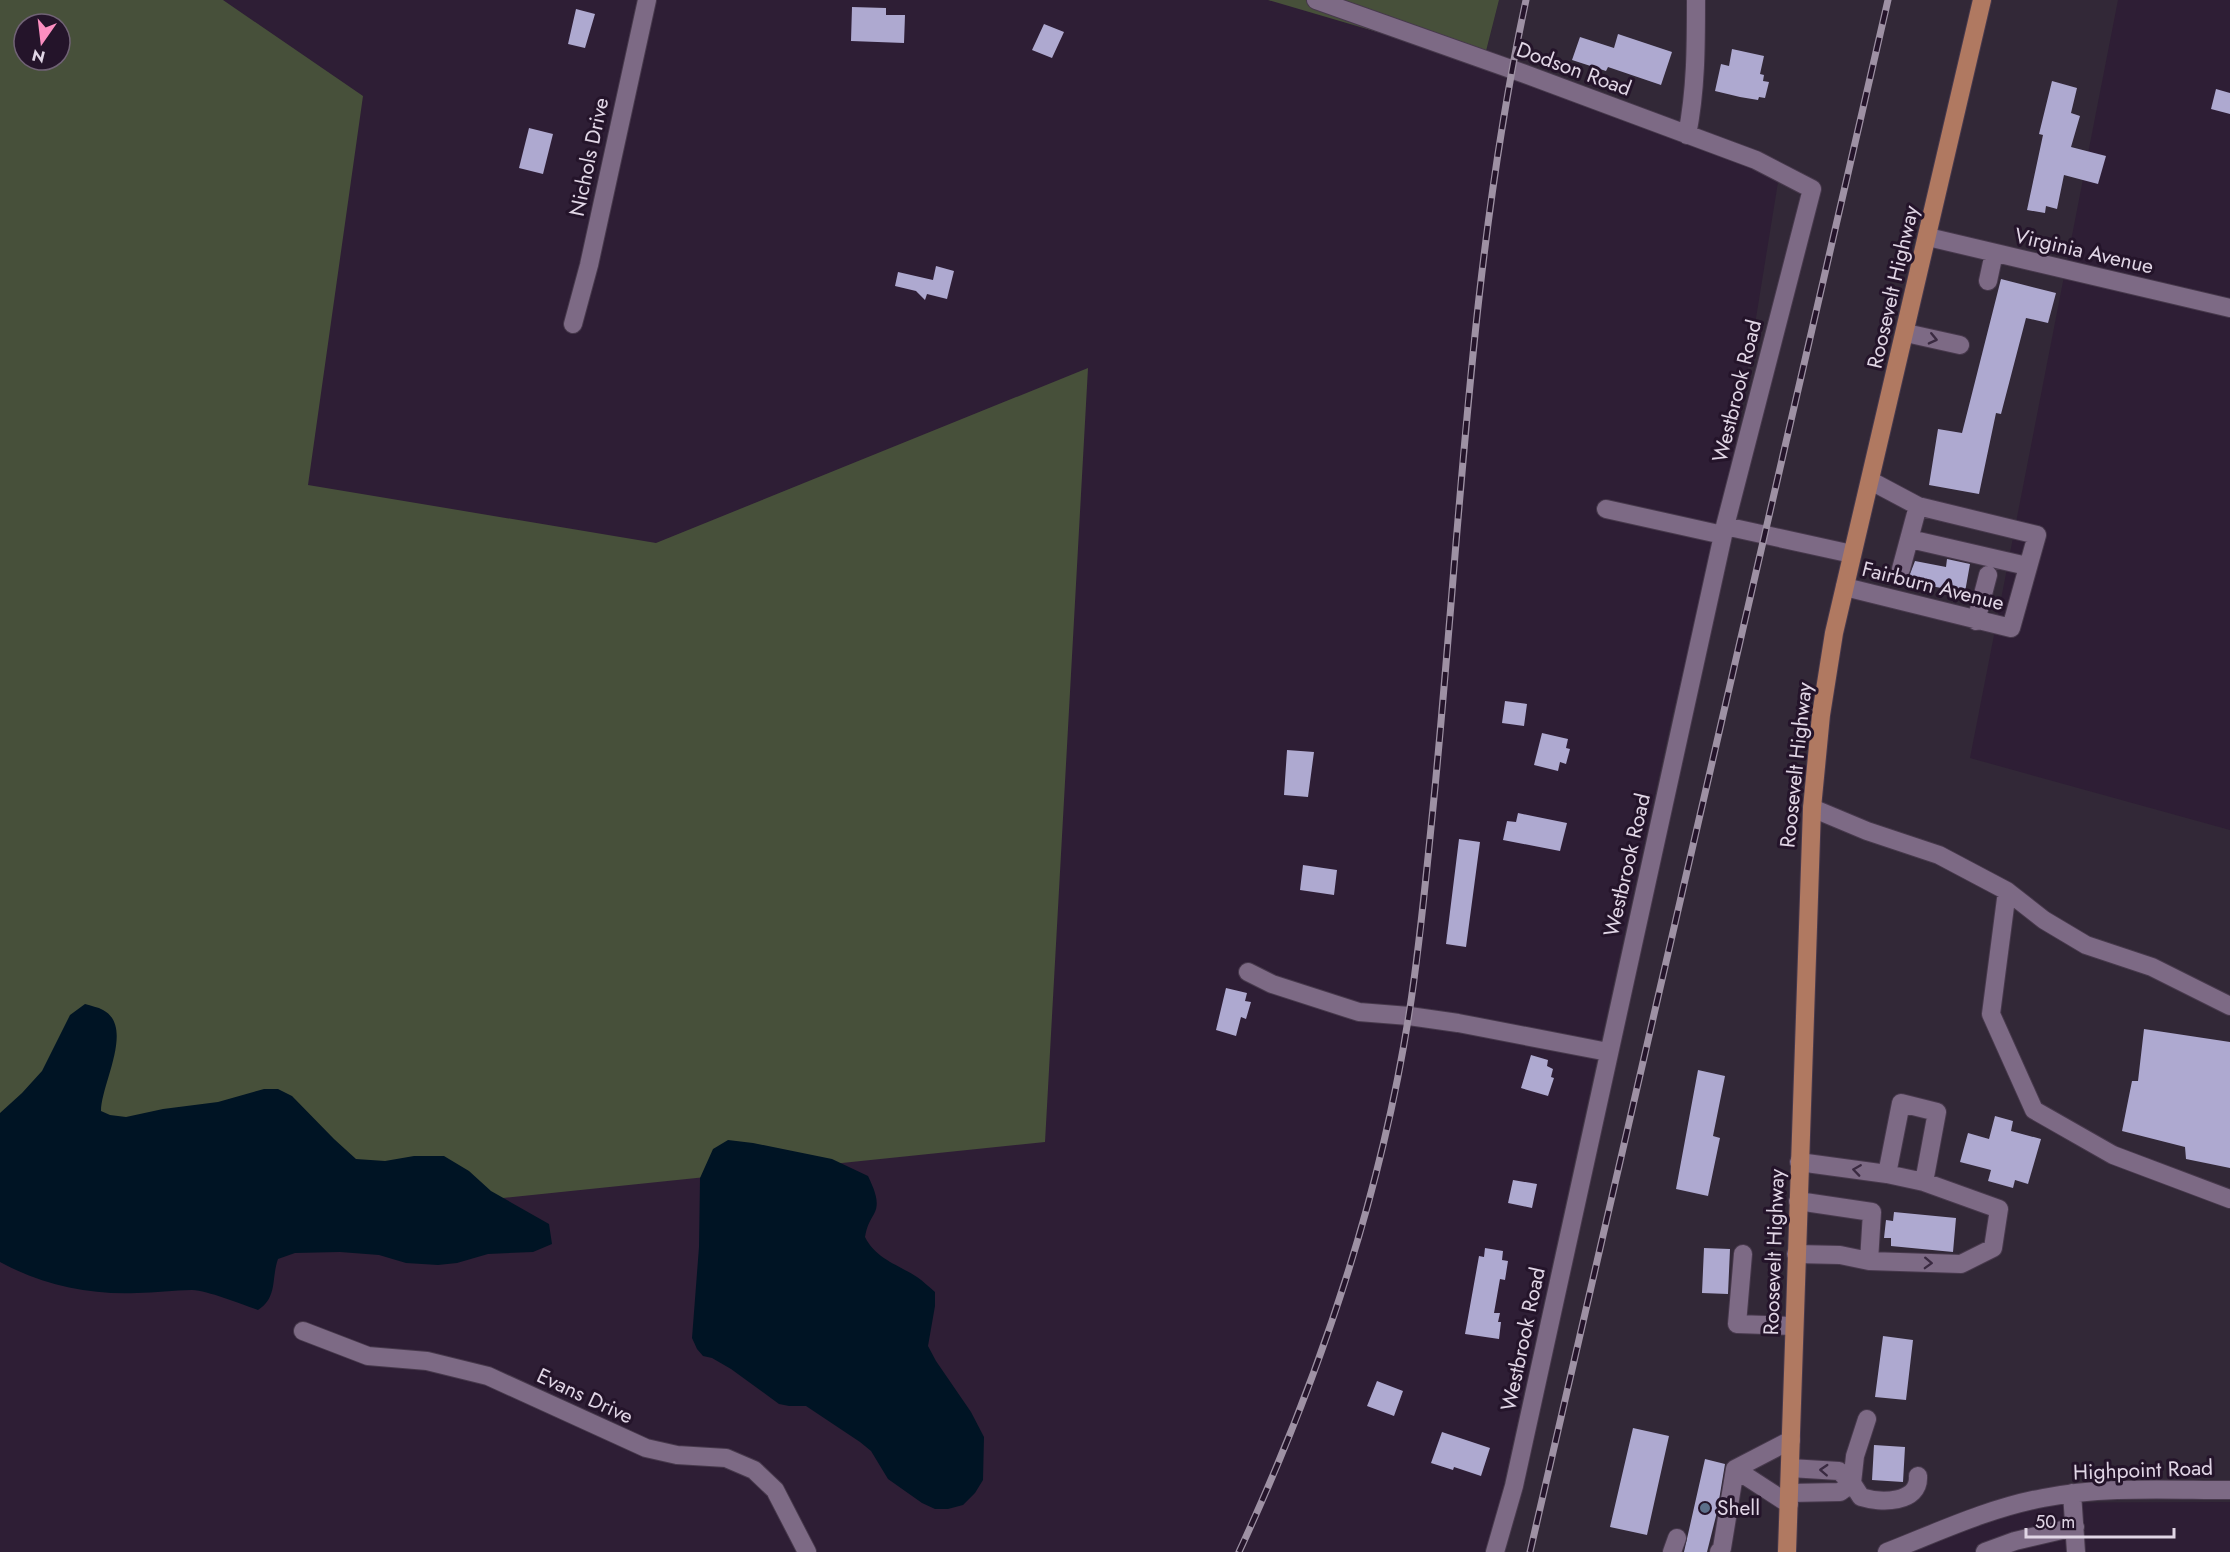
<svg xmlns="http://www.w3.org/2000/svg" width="2230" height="1552" font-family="Jost,sans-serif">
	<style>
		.commercial { fill: #322837 }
		.green { fill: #47503a; fill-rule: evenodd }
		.water { fill: #001424 }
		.building { fill: #aea9d0 }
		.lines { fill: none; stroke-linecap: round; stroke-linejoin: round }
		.minor-casing { stroke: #47394c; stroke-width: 20 }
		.major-casing { stroke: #47394c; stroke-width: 20 }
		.minor { stroke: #7d6a85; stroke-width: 18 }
		.major { stroke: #b07961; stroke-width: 18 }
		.rail-casing { stroke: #9e91a4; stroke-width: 7 }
		.rail { stroke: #24142a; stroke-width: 4.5; stroke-dasharray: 14; stroke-linecap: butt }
		.oneway { stroke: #3a2a41 }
		.service-dot { fill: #5c6f8a; stroke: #24142a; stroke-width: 2 }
		.labels { text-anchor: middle; stroke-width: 6; stroke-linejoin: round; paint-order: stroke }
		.street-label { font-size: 21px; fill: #e1d6e6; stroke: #24142a }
		.poi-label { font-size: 21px; fill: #e1d6e6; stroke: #24142a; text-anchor: start }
	</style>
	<rect width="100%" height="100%" fill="#2e1e35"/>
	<!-- commercial -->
	<path class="commercial" d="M1499 0H2118L1970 758 2230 830V1502L2001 1503 1880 1552H1489L1673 712 1727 497 1779 176 1483 63Z"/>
	<!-- green -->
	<path class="green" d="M0 0H223L363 96 308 485 656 543 1088 368 1045 1142 454 1203 0 1261ZM24 24H60V60H24Z
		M1268 0H1499L1483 63Z"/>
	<!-- water -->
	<path class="water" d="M85 1004C91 1006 98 1007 103 1010 135 1027 101 1084 101 1111L110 1115 126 1117 163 1109 218 1102 264 1089H278L292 1096 334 1139 356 1159 385 1161 414 1156H444L469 1171 491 1191 549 1224 552 1244 533 1252 488 1254 457 1263 438 1265 406 1263 379 1255 340 1252 295 1253 278 1259C271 1279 278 1297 258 1310 241 1304 209 1291 192 1290 174 1290 155 1293 137 1293 89 1295 42 1285 0 1262V1113L22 1093 42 1071 70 1015Z
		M728 1140 753 1143 832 1159 868 1176C873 1187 881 1202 874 1214 869 1223 867 1226 865 1237 876 1259 897 1264 917 1277 923 1281 929 1287 935 1292V1306L928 1346 936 1361 971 1412 984 1437 983 1480 975 1493 963 1505 948 1509H935L922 1503 888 1479 871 1451 860 1442 806 1406H789L779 1404 731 1369 712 1358 703 1356 697 1349 692 1338 699 1247 700 1178 713 1149Z"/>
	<!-- building -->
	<path class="building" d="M852 7 886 8V15H905L904 43 851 41Z
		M576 9 595 14 585 48 568 44Z
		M1044 24 1064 32 1052 58 1032 50Z
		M1618 34 1672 52 1661 85 1608 67 1606 71 1572 60 1580 37 1614 48Z
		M1732 49 1764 56 1760 74 1764 75 1763 81 1769 82 1765 98 1759 97 1758 100 1740 97 1715 91 1721 64 1729 66Z
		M2052 81 2077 88 2071 113 2080 116 2071 147 2106 156 2098 184 2064 175 2057 209 2046 206 2045 213 2027 210 2043 135 2039 134Z
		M2216 89 2230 93V114L2211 109Z
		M529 128 553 134 543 174 519 168Z
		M936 266 954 271 947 299 927 294 925 300 916 291 895 286 898 272 933 280Z
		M2001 279 2056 293 2048 323 2026 318 2001 414 1996 413 1979 494 1929 485 1938 429 1962 433Z
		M1947 559 1970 564 1965 592 1907 582 1915 561 1946 567Z
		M1505 701 1527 704 1524 726 1502 723Z
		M1542 733 1568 739 1566 748 1570 749 1566 764 1560 762 1558 771 1534 765Z
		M1287 750 1314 752 1308 797 1284 795Z
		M1518 813 1567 823 1560 851 1503 840 1507 821 1516 822Z
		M1459 839 1480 842 1466 947 1446 944Z
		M1303 865 1337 870 1334 895 1300 890Z
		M1226 988 1247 993 1245 1001 1251 1002 1246 1019 1241 1017 1236 1036 1216 1030Z
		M2144 1029 2230 1042V1168L2186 1159 2185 1147 2122 1131 2132 1081H2138Z
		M1531 1055 1548 1060 1547 1066 1553 1069 1551 1077 1554 1078 1548 1096 1521 1088Z
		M1698 1070 1725 1076 1713 1136 1720 1138 1708 1196 1676 1189Z
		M1995 1116 2013 1121 2011 1131 2041 1139 2028 1184 2015 1180 2013 1188 1988 1181 1991 1170 1960 1162 1968 1133 1989 1139Z
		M1513 1180 1537 1184 1532 1208 1508 1203Z
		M1894 1212 1956 1218 1953 1252 1891 1246V1238H1884L1886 1220 1893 1221Z
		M1485 1248 1503 1251 1502 1260 1508 1261 1505 1280 1500 1279 1494 1313H1500L1498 1322H1501L1499 1339 1465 1334 1479 1256 1484 1257Z
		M1704 1248 1730 1249 1728 1294 1702 1293Z
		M1883 1336 1913 1340 1906 1400 1875 1397Z
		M1377 1381 1403 1391 1394 1416 1367 1406Z
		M1633 1428 1669 1436 1647 1535 1610 1527Z
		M1442 1432 1490 1448 1481 1476 1454 1467 1453 1470 1431 1463Z
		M1874 1445 1905 1447 1903 1482 1872 1480Z
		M1705 1459 1725 1464 1717 1512 1707 1552H1684Z"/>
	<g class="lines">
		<defs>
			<path id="minor" d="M1316 0 1525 74 1756 160 1812 189 1725 526 1514 1486 1495 1552
				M1687 135C1696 90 1696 46 1696 0
				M1928 237 2230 308
				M1988 281 1994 253
				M573 324 589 265 647 0
				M1906 333 1960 345
				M1606 509 1723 535
				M1725 526 1852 554
				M1910 539 2027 566
				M1901 569 1918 506
				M1845 587 2011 628 2037 535 1918 506 1871 481
				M1976 621 1988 575
				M1812 808 1867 831 1939 855 2007 891 1991 1014 2034 1110 2113 1155 2230 1199
				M2007 891 2044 920 2086 945 2152 967 2230 1006
				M1248 972 1272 984 1359 1012 1409 1016 1458 1023 1608 1052
				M1887 1174 1901 1103 1937 1112 1924 1182
				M1798 1201 1872 1212 1869 1261
				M1743 1254 1737 1324 1794 1326
				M1796 1254 1840 1255 1869 1261 1961 1264 1993 1248 1999 1209 1924 1182 1887 1174 1799 1162
				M303 1331 368 1356 427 1361 488 1376 646 1448 677 1455 726 1458 754 1470 775 1490 807 1552
				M1790 1468 1839 1471 1852 1483 1861 1497C1880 1503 1920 1504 1918 1476
				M1735 1469 1789 1504
				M1735 1469 1791 1440
				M1852 1483 1855 1456 1867 1419
				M1789 1493 1840 1492 1852 1483
				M2072 1493 2076 1552
				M1672 1552 1677 1538
				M1719 1552 1722 1548 1735 1469
				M1887 1552C1938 1532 1989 1508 2043 1498 2104 1486 2168 1490 2230 1490
				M1985 1552 2015 1541 2075 1527"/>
			<path id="major" d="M1787 1552 1812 808 1821 715 1834 633 1982 0"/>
		</defs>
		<!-- minor casing -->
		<use href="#minor" class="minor-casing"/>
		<!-- major casing -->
		<use href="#major" class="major-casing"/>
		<!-- minor -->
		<use href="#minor" class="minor"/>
		<!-- major -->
		<use href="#major" class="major"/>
		<defs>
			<path id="rail" d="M1239 1552C1318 1381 1380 1200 1409 1014 1420 945 1426 876 1433 808 1460 538 1469 265 1526 0
				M1530 1552 1888 0"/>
		</defs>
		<!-- rail casing -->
		<use href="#rail" class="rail-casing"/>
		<!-- rail -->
		<use href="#rail" class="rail"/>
	</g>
	<!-- one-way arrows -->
	<defs><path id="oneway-chevron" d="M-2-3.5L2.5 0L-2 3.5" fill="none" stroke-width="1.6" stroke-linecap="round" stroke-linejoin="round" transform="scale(1.5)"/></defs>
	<g class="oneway">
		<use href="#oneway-chevron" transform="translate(1933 339) rotate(13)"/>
		<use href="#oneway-chevron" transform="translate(1857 1170) rotate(-172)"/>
		<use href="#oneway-chevron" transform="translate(1928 1263) rotate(2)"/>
		<use href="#oneway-chevron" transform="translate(1824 1470) rotate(-177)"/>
	</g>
	<!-- markers -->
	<circle class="service-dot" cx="1705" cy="1508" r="6"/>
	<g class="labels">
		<!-- street labels -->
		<g class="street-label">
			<text transform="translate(1574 69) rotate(20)" y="7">Dodson Road</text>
			<text transform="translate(589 157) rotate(-78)" y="7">Nichols Drive</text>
			<text transform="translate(2084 251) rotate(13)" y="7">Virginia Avenue</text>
			<text transform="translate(1893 287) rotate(-77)" y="7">Roosevelt Highway</text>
			<text transform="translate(1737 391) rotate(-76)" y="7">Westbrook Road</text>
			<text transform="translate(1933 586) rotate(14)" y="7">Fairburn Avenue</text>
			<text transform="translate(1796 765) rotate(-84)" y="7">Roosevelt Highway</text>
			<text transform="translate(1627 865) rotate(-77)" y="7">Westbrook Road</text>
			<text transform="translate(1774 1252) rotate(-88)" y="7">Roosevelt Highway</text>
			<text transform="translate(1523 1339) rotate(-78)" y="7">Westbrook Road</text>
			<text transform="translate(585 1396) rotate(25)" y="7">Evans Drive</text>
			<text transform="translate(2143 1470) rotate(-2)" y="7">Highpoint Road</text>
		</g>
		<!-- poi labels -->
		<g class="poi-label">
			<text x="1717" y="1515">Shell</text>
		</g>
	</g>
	<!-- north arrow -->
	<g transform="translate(42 42) rotate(194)"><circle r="28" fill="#24142a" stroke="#706275" stroke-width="1.5"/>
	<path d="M0-4.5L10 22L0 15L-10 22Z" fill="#fc8fc1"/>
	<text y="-9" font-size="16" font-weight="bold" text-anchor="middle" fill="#e1d6e6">N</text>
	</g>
	<!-- scale -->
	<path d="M2026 1528v9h148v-9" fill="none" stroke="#e1d6e6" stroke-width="3"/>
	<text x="2035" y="1528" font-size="18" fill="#e1d6e6" stroke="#24142a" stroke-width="4.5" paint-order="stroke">50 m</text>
</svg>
